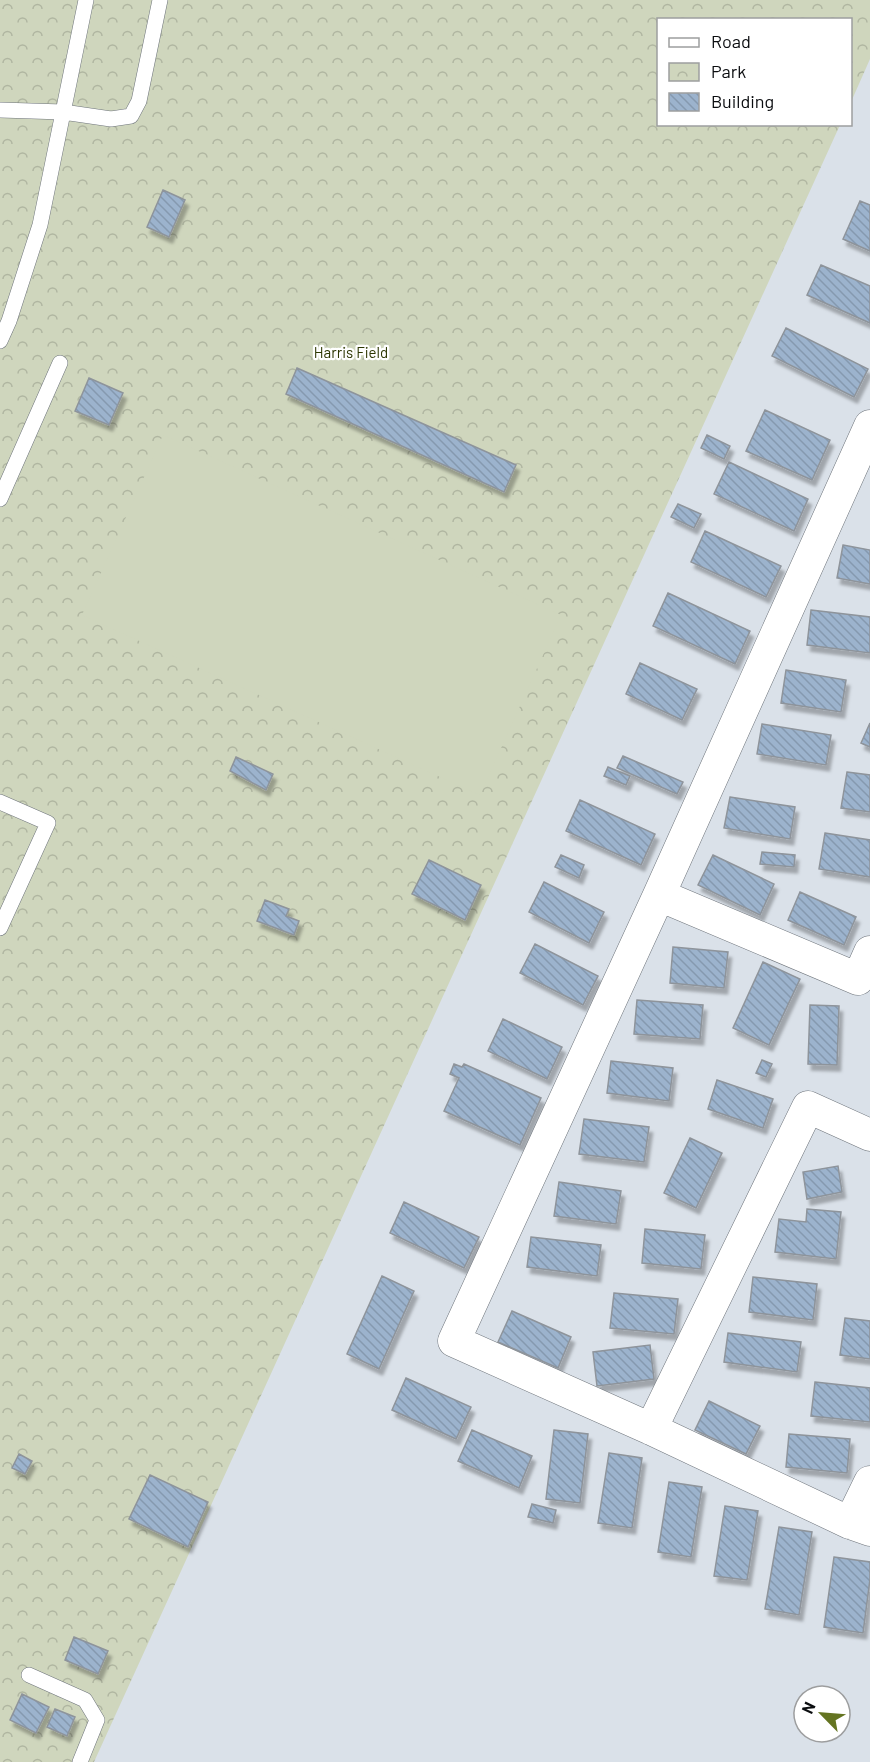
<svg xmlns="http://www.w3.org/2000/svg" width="870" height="1762" font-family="Barlow,sans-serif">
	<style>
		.park { fill: url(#park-crowns) }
		.pitch { fill: #cfd6bd }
		.building { fill: url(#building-back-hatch); stroke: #8e949b; stroke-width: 1.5; filter: url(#shadow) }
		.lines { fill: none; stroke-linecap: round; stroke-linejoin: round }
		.service-casing { stroke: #6e747b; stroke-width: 16 }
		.minor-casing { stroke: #6e747b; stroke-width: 33 }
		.service { stroke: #fff; stroke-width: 15 }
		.minor { stroke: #fff; stroke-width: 32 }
		.labels { text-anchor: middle; stroke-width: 4.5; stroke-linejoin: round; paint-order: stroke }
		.park-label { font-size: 15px; fill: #2c3600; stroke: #fff }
	</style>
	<defs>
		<pattern id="park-crowns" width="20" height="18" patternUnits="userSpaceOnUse" patternTransform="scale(1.5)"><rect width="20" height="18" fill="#cfd6bd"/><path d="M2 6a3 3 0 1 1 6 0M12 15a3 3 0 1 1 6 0" fill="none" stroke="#b0b6a1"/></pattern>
		<pattern id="building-back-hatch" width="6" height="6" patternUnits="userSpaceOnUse" patternTransform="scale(1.5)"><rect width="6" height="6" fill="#9cb3cd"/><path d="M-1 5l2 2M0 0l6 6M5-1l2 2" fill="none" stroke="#8599af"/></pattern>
		<filter id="shadow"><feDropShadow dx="3.5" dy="6" stdDeviation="1.5" flood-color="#0004"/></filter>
	</defs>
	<rect width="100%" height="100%" fill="#dae1e9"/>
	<!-- park -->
	<path class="park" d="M0 0H870V59L851 102 850 20H658V124L840 125 94 1762H0Z"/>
	<!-- pitch -->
	<path class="pitch" d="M163 435 561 615 480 795 82 615Z"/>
	<!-- building -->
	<path class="building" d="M163 190 185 200 169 237 147 227Z
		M860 201 870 205V251L843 239Z
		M821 265 870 286V323L807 295Z
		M786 328 868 369 854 397 772 356Z
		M297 368 516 465 504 492 286 394Z
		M89 378 123 393 109 425 75 411Z
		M765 410 830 440 812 480 746 451Z
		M707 435 730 446 724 459 701 448Z
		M729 462 808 499 794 531 714 494Z
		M678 504 701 514 694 528 671 517Z
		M705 531 781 566 766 597 691 562Z
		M843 545 870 550V584L837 578Z
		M668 593 750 631 735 664 653 626Z
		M811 610 870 617V653L807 645Z
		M640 663 697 689 682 720 626 694Z
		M786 670 846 680 841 712 781 703Z
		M870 723V747L861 743Z
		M762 724 831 735 826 765 757 754Z
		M623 756 683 782 677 794 617 768Z
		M236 757 273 774 266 790 230 771Z
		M608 767 630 776 626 785 604 776Z
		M847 772 870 775V812L841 808Z
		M730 797 795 807 790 839 724 828Z
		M580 800 655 834 641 865 566 831Z
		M825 833 870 840V877L819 869Z
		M762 852 795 855 794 867 760 864Z
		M561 855 584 865 579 878 555 867Z
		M713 855 774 884 760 915 698 885Z
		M429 860 481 885 465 920 412 894Z
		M544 882 604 912 589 943 529 912Z
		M800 892 856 917 844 945 788 920Z
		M265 900 289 909 286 916 299 921 294 935 257 921Z
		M535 944 598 976 583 1005 520 973Z
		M673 947 728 952 724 988 670 983Z
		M763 962 800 979 769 1045 733 1028Z
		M637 1000 703 1005 700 1039 634 1034Z
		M810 1005 839 1006 837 1065 808 1064Z
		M503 1019 562 1047 547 1079 488 1051Z
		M762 1060 772 1064 766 1077 756 1073Z
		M611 1061 673 1068 669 1101 607 1093Z
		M454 1064 462 1067 464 1064 541 1098 520 1145 444 1111 459 1078 450 1074Z
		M717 1080 773 1099 763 1128 708 1109Z
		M584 1119 649 1127 644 1162 579 1154Z
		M690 1138 722 1153 696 1208 664 1193Z
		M838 1166 842 1192 807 1199 803 1172Z
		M559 1182 621 1191 616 1224 554 1216Z
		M404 1202 479 1237 464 1268 390 1233Z
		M807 1209 841 1212 836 1259 775 1252 779 1219 806 1222Z
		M645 1229 705 1235 701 1269 642 1263Z
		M531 1237 601 1245 597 1276 527 1267Z
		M382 1276 414 1291 379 1369 347 1354Z
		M753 1277 817 1284 813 1320 749 1312Z
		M614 1293 678 1299 674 1334 610 1328Z
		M512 1311 571 1337 558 1368 498 1342Z
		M845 1318 870 1321V1359L840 1355Z
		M728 1333 801 1342 797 1372 724 1362Z
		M650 1345 654 1379 597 1386 593 1352Z
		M406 1378 471 1407 456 1439 392 1410Z
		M815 1382 870 1388V1422L811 1416Z
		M709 1401 760 1426 746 1454 695 1430Z
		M472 1430 532 1456 519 1488 458 1461Z
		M554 1430 588 1434 580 1503 546 1499Z
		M789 1434 850 1439 847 1473 786 1467Z
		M609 1453 642 1458 632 1528 598 1523Z
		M19 1454 32 1461 25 1474 12 1468Z
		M150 1475 208 1502 188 1547 129 1519Z
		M669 1482 702 1487 691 1557 658 1552Z
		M532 1504 556 1510 553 1523 528 1517Z
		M725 1506 758 1511 747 1580 714 1576Z
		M779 1527 812 1532 799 1615 765 1609Z
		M834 1557 870 1562V1579L863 1633 824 1627Z
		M74 1637 108 1651 98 1674 65 1660Z
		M22 1694 49 1707 36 1733 10 1720Z
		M55 1709 75 1717 67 1736 47 1727Z"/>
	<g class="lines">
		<defs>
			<path id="service" d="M0 110 63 112 111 119 131 116 139 101 160 0
				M0 341 9 321 40 225 86 0
				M0 499 60 363
				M0 802 48 823 0 928
				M29 1675 85 1700 97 1720 80 1762"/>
			<path id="minor" d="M870 426 659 895 454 1341 651 1429 850 1523 870 1530
				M659 895 858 979 870 952
				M651 1429 808 1107 870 1135
				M850 1523 870 1482"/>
		</defs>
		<!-- service casing -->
		<use href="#service" class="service-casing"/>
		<!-- minor casing -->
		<use href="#minor" class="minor-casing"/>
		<!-- service -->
		<use href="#service" class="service"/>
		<!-- minor -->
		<use href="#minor" class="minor"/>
	</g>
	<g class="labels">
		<!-- park labels -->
		<g class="park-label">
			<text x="351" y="358">Harris Field</text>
		</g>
	</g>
	<!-- legend -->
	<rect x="657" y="18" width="195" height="108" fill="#ffffff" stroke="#9d9e9f" stroke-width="1.5"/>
	<rect x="669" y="38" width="30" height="9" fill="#ffffff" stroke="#9d9e9f" stroke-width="1.5"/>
	<text x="711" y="48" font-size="18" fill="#0b0d10">Road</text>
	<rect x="669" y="63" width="30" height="18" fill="url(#park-crowns)" stroke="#9d9e9f" stroke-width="1.5"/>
	<text x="711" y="78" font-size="18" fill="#0b0d10">Park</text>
	<rect x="669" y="93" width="30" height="18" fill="url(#building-back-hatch)" stroke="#9d9e9f" stroke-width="1.5"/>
	<text x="711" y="108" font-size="18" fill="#0b0d10">Building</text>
	<!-- north arrow -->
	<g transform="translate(822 1714) rotate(295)"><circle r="28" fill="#ffffff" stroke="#9d9e9f" stroke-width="1.5"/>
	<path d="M0-4.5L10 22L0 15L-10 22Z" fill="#647421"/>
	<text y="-9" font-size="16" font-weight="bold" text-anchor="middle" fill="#0b0d10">N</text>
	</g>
</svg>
